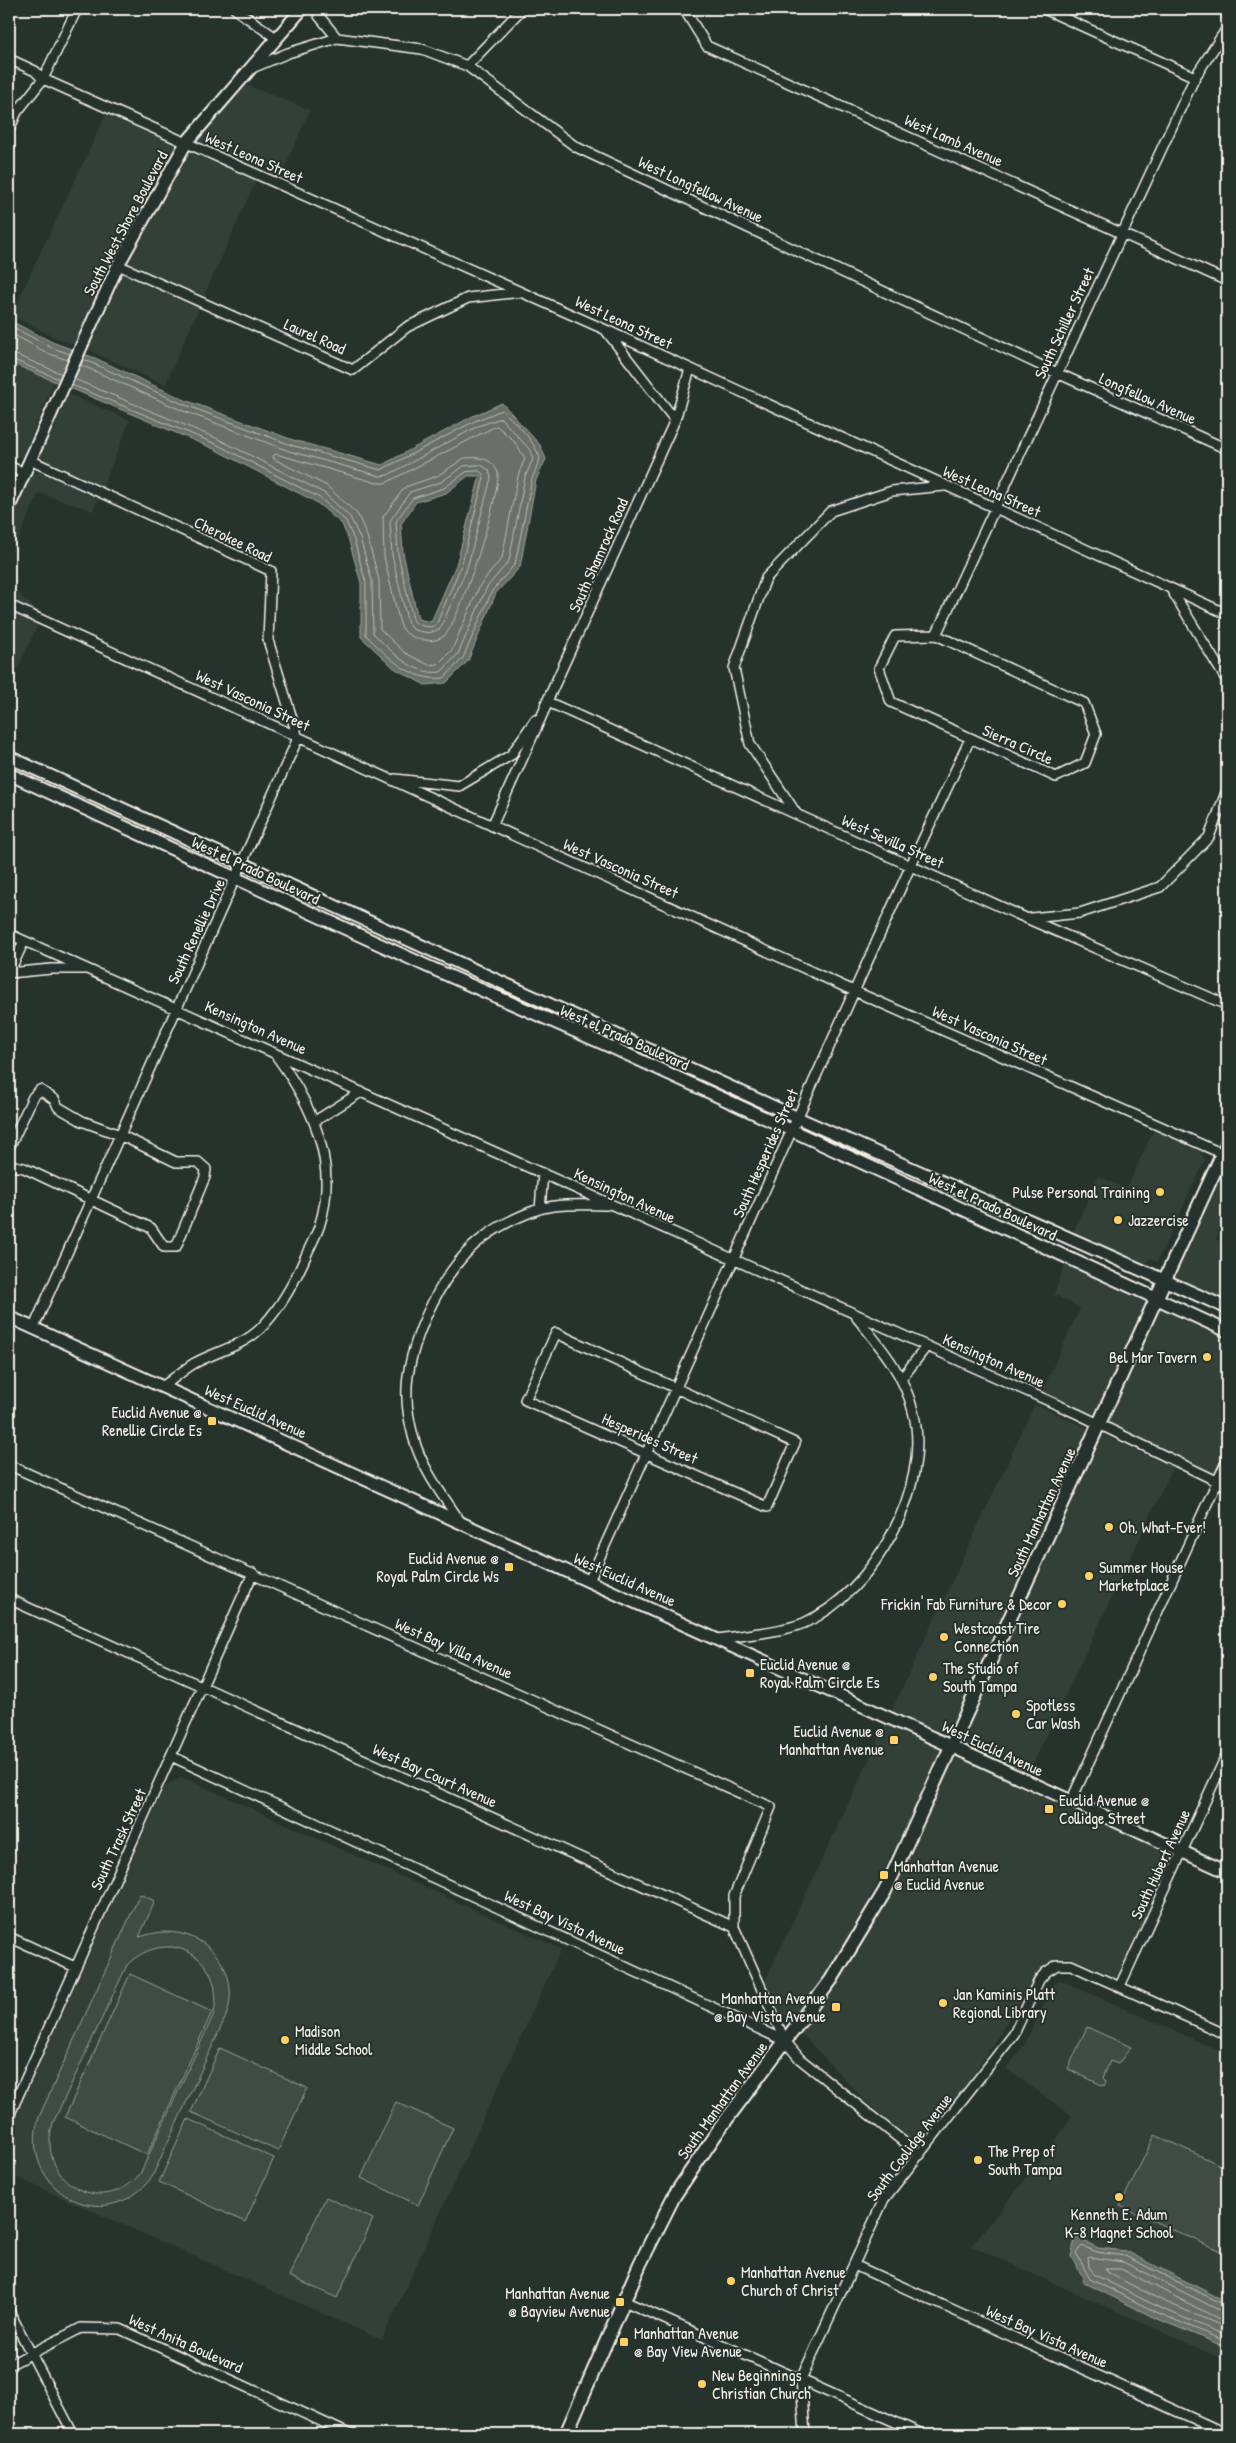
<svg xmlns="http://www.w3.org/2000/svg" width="1236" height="2443" font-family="'Patrick Hand',sans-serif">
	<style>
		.built { fill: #333f39 }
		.green { fill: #414b45; stroke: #9a9e96; fill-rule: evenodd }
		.water { fill: #676f68; stroke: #9fa39b; fill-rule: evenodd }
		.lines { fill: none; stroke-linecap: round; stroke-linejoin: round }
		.shore { stroke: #bcbdb5; stroke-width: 1 }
		.minor-casing { stroke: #f4f1e8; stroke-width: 12 }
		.tertiary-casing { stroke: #f4f1e8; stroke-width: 15 }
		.secondary-casing { stroke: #f4f1e8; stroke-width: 16 }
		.minor { stroke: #26332d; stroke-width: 9 }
		.tertiary { stroke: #26332d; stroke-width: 11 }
		.secondary { stroke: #26332d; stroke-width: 12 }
		.poi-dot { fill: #ffd166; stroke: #26332d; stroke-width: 2 }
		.labels { text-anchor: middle; stroke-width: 4; stroke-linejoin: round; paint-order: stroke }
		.street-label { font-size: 16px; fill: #f4f1e8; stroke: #26332d }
		.poi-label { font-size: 16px; fill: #f4f1e8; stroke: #26332d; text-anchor: start }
	</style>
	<rect width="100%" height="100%" fill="#26332d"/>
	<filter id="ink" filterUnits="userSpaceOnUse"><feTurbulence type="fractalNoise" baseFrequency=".02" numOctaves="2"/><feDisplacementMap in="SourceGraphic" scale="10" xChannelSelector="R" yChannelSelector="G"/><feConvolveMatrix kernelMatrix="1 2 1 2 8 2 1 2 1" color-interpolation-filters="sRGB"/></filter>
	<g filter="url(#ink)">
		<!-- built -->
		<path class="built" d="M244 84 310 110 283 172 262 166 261 169 196 140Z
			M106 114 178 146 115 257 75 345 54 337 11 315Z
			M188 151 256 181 204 296 126 262Z
			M120 273 199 308 165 385 86 349Z
			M9 359 55 380 24 455 10 461Z
			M66 393 130 420 103 487 45 460 41 456V449Z
			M41 472 98 498 93 511 39 493 9 560V520L30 473Z
			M9 588 13 589 41 613 9 598Z
			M9 612 38 625 9 687Z
			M1154 1130 1201 1152 1205 1160 1157 1262 1150 1258 1146 1265 1096 1242 1086 1243 1071 1237 1098 1176 1126 1189Z
			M1227 1158V1209L1216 1239 1227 1244V1301L1171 1277Z
			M1065 1264 1147 1303 1096 1418 1041 1393 1080 1308 1054 1294Z
			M1157 1307 1227 1338V1447L1215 1473 1106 1423Z
			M1035 1404 1091 1430 948 1738 891 1712Z
			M1101 1434 1173 1467 1028 1775 958 1742Z
			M886 1723 943 1749 849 1941 791 2022 776 2007 765 1981Z
			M953 1754 1174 1855 1118 1978 1069 1957 1055 1960 1042 1967 965 2088 919 2146 865 2101 799 2031 858 1946Z
			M182 1777 561 1949 382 2340 9 2174V2130L165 1786Z
			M1060 1980 1227 2054V2361L971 2246 1050 2149 1072 2116 1006 2069 1025 2044 1053 1985Z"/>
		<!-- green -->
		<path class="green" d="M140 1894 155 1901 139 1937C147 1935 156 1932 165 1932 210 1932 242 1973 226 2016L152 2177C105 2240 16 2189 39 2117ZM173 1947C207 1953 222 1984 213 2016L140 2174C101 2220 35 2180 53 2123L127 1965C140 1952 155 1946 173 1947Z
			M130 1974 212 2012 147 2155 65 2117Z
			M1087 2027 1131 2047 1118 2064 1110 2061 1103 2078 1106 2081 1104 2086 1068 2069Z
			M220 2048 307 2088 278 2151 191 2112Z
			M396 2102 453 2128 418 2205 361 2178Z
			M188 2119 274 2158 245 2222 159 2182Z
			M1155 2135 1227 2168V2254L1120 2206Z
			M326 2197 373 2219 337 2298 289 2276Z"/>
		<!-- water -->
		<path class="water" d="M9 320 52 342 95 358 185 400 293 440 382 465 473 416 502 403 540 445 546 459 536 480 520 567 496 593 468 661 446 683 425 685 394 668 361 637V583L349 541 342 524 316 502 214 449 9 362ZM468 476H480L456 565 431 622 418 619 403 553 401 524 416 502 446 493Z
			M1078 2238 1098 2248 1126 2251 1227 2302V2346L1225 2347 1153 2317 1083 2282 1084 2277C1077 2271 1078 2263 1071 2257L1075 2239Z"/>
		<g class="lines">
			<!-- shore -->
			<path class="shore" d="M9 325 50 347 70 354
				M9 332 47 353 68 360
				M9 352 62 374
				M9 358 59 379
				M74 379 218 439 324 493 350 517 360 538 372 581 373 633C391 651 413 676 441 672L458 654 487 587 509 561 525 477 533 459 530 450 501 418 478 426 388 475 380 476 289 451 181 410 81 365
				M72 385 216 444 320 498 346 521 354 540 366 583V635C388 657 411 682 444 678L463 658 492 591 515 564 532 479 540 458C533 439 517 424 502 410L475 421 381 470 291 445 183 404 83 359
				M497 426 513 440 525 458 518 476 502 558 480 585 452 650 438 664 429 665 405 653 380 629 379 580 367 536 358 515 327 486 274 459 273 456 276 454 377 483H385Z
				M465 458C479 457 492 457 498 473 500 495 460 620 445 635 437 642 429 641 420 639 410 637 404 633 400 624L384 557 383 517 405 487 437 476Z
				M481 465 489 470 491 478 467 568 440 629 429 633 414 630 408 624 392 555 390 521 410 492 441 482 464 466Z
				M479 471 483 474 484 478 461 566 436 625C430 629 417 626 413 620L398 554 396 521 413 498 444 488 466 472Z
				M1227 2306 1125 2256 1097 2252 1082 2246 1076 2253 1090 2279 1156 2312 1227 2342
				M1227 2312 1221 2311 1123 2262 1090 2257 1088 2258 1089 2267 1095 2275 1158 2307 1227 2336
				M1227 2320 1217 2318 1121 2269H1105L1106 2272 1161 2300 1227 2328"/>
			<defs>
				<path id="minor" d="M235 9 276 38
					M316 9 319 16 337 38
					M684 9 707 46 1227 281
					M1044 9 1195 77
					M9 59 35 71 43 79 606 330 1227 614
					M467 66 522 9
					M252 68 288 53 337 38 422 49 467 66 576 147 1057 373 1227 449
					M9 130 17 112 43 79 77 9
					M118 265 353 370 407 327 468 298 521 292
					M675 420 690 369
					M30 460 271 571 268 640 298 738 33 1329
					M9 466 24 473
					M1171 589 1227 681
					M9 605 854 991 1223 1154
					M936 635 1195 77 1227 28
					M936 635 1084 703 1096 734 1085 763 1056 777 891 702 879 668 895 636Z
					M545 706 675 420 607 332
					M395 779 459 786 511 755 535 720
					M796 813 750 744 734 668 766 578 831 511 892 491 944 486
					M492 826 548 702 1028 919 1227 1005
					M1031 918 1080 913 1160 887 1209 837 1227 790
					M9 934 1078 1414 1227 1486
					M9 973 51 969H86
					M9 973 24 941
					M315 1121 361 1092
					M9 1148 33 1097 40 1090 55 1100 58 1107 82 1121 120 1135 176 1162H198L206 1169 205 1177 176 1247H164L151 1228 24 1168 15 1166 9 1168
					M540 1209 543 1173
					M556 1333 795 1443 767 1507 525 1400Z
					M902 1378 926 1347
					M162 1387C172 1380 182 1371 193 1364 214 1352 241 1347 260 1329 279 1310 294 1283 305 1258 309 1248 315 1238 319 1227 340 1164 312 1104 275 1054
					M9 1465 771 1807 734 1896V1927
					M460 1521C442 1495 421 1467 413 1436 410 1424 407 1410 407 1398 404 1350 441 1271 479 1241 496 1227 519 1216 539 1209 560 1203 586 1205 607 1205
					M589 1581 911 865 970 739
					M9 1599 734 1927 785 2041
					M718 1639C743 1635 782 1632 804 1623 873 1593 933 1486 913 1411 904 1374 881 1347 857 1318
					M173 1757 785 2041 800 2059 920 2155
					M1071 1801 1227 1460
					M9 1937 75 1967
					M1120 1986 1227 1754
					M9 2116C89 1934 173 1755 253 1573
					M854 2265 1227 2434
					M624 2301 922 2434
					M9 2311 73 2434
					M9 2365 81 2328 120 2329 349 2434
					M805 2434 801 2379 884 2199 1014 2034 1039 1980 1046 1972 1057 1965H1071L1227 2035"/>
				<path id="tertiary" d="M9 507 118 265 186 143 302 9
					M9 757 798 1118 1227 1308
					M9 774 429 967 611 1047 1227 1331
					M9 1317 1227 1872"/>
				<path id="secondary" d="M566 2434 640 2264 674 2196 720 2128 831 1980 885 1891 1227 1144"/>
			</defs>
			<!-- minor casing -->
			<use href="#minor" class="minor-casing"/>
			<!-- tertiary casing -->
			<use href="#tertiary" class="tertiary-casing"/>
			<!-- secondary casing -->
			<use href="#secondary" class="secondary-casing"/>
			<!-- minor -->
			<use href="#minor" class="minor"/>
			<!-- tertiary -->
			<use href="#tertiary" class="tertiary"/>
			<!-- secondary -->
			<use href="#secondary" class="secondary"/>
		</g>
	</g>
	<!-- markers -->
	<g class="poi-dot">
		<circle cx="1160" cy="1192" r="5"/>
		<circle cx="1118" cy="1220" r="5"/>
		<circle cx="1207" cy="1357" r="5"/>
		<rect x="207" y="1416" width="10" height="10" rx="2.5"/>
		<circle cx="1109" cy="1527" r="5"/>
		<rect x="504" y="1562" width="10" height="10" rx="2.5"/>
		<circle cx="1089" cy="1576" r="5"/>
		<circle cx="1062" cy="1604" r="5"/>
		<circle cx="944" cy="1637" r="5"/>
		<rect x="745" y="1668" width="10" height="10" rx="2.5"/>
		<circle cx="933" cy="1677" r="5"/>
		<circle cx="1016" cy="1714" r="5"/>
		<rect x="889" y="1735" width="10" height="10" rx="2.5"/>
		<rect x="1044" y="1804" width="10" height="10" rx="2.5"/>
		<rect x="879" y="1870" width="10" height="10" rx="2.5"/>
		<circle cx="943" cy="2003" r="5"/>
		<rect x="831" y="2002" width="10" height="10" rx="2.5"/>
		<circle cx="285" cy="2040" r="5"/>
		<circle cx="978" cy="2160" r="5"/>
		<circle cx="1119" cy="2197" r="5"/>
		<circle cx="731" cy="2281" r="5"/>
		<rect x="615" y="2297" width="10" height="10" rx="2.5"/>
		<rect x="619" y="2337" width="10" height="10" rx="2.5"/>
		<circle cx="702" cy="2384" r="5"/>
	</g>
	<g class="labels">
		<!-- street labels -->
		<g class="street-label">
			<text transform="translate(954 140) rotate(24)" y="6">West Lamb Avenue</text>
			<text transform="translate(254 157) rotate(24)" y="6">West Leona Street</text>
			<text transform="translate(701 189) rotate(25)" y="6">West Longfellow Avenue</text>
			<text transform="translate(125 223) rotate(-62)" y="6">South West Shore Boulevard</text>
			<text transform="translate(624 322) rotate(25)" y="6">West Leona Street</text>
			<text transform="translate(1064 323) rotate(-65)" y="6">South Schiller Street</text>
			<text transform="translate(315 336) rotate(24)" y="6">Laurel Road</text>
			<text transform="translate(1148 398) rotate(24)" y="6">Longfellow Avenue</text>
			<text transform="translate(992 491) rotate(24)" y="6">West Leona Street</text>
			<text transform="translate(233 539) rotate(26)" y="6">Cherokee Road</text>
			<text transform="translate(598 555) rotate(-66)" y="6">South Shamrock Road</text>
			<text transform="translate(253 700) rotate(25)" y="6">West Vasconia Street</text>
			<text transform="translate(1018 744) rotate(24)" y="6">Sierra Circle</text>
			<text transform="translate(893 841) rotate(24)" y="6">West Sevilla Street</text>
			<text transform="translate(621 868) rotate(24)" y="6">West Vasconia Street</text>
			<text transform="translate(256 870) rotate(25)" y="6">West el Prado Boulevard</text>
			<text transform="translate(196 931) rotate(-65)" y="6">South Renellie Drive</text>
			<text transform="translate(256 1027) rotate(24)" y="6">Kensington Avenue</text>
			<text transform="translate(990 1035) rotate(24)" y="6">West Vasconia Street</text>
			<text transform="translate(625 1037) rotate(24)" y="6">West el Prado Boulevard</text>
			<text transform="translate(765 1153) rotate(-66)" y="6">South Hesperides Street</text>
			<text transform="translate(625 1195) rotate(25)" y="6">Kensington Avenue</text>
			<text transform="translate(993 1206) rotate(25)" y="6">West el Prado Boulevard</text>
			<text transform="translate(994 1360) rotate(24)" y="6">Kensington Avenue</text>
			<text transform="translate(256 1411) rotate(24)" y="6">West Euclid Avenue</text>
			<text transform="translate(650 1438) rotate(24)" y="6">Hesperides Street</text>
			<text transform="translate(1041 1512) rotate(-65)" y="6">South Manhattan Avenue</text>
			<text transform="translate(625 1579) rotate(24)" y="6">West Euclid Avenue</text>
			<text transform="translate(454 1648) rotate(24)" y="6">West Bay Villa Avenue</text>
			<text transform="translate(993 1748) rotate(25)" y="6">West Euclid Avenue</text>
			<text transform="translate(435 1775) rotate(24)" y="6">West Bay Court Avenue</text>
			<text transform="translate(118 1839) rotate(-65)" y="6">South Trask Street</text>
			<text transform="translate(1160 1864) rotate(-65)" y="6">South Hubert Avenue</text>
			<text transform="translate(565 1922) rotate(25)" y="6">West Bay Vista Avenue</text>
			<text transform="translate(722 2100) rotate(-54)" y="6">South Manhattan Avenue</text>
			<text transform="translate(909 2147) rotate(-53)" y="6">South Coolidge Avenue</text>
			<text transform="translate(1047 2336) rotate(24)" y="6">West Bay Vista Avenue</text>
			<text transform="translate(186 2343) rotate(24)" y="6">West Anita Boulevard</text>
		</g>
		<!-- poi labels -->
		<g class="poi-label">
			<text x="1150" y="1198" text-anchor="end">Pulse Personal Training</text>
			<text x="1128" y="1226">Jazzercise</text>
			<text x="1197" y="1363" text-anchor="end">Bel Mar Tavern</text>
			<text x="202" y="1418" text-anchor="end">Euclid Avenue @<tspan x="202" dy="18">Renellie Circle Es</tspan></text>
			<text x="1119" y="1533">Oh, What-Ever!</text>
			<text x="499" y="1564" text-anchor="end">Euclid Avenue @<tspan x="499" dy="18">Royal Palm Circle Ws</tspan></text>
			<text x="1099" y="1573">Summer House<tspan x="1099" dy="18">Marketplace</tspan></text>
			<text x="1052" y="1610" text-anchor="end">Frickin' Fab Furniture &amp; Decor</text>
			<text x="954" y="1634">Westcoast Tire<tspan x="954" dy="18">Connection</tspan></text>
			<text x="760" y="1670">Euclid Avenue @<tspan x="760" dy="18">Royal Palm Circle Es</tspan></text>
			<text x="943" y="1674">The Studio of<tspan x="943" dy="18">South Tampa</tspan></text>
			<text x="1026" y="1711">Spotless<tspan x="1026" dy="18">Car Wash</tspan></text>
			<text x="884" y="1737" text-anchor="end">Euclid Avenue @<tspan x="884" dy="18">Manhattan Avenue</tspan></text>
			<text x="1059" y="1806">Euclid Avenue @<tspan x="1059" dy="18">Collidge Street</tspan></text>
			<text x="894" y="1872">Manhattan Avenue<tspan x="894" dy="18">@ Euclid Avenue</tspan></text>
			<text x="953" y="2000">Jan Kaminis Platt<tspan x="953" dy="18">Regional Library</tspan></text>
			<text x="826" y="2004" text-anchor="end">Manhattan Avenue<tspan x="826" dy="18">@ Bay Vista Avenue</tspan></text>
			<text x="295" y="2037">Madison<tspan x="295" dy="18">Middle School</tspan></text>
			<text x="988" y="2157">The Prep of<tspan x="988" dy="18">South Tampa</tspan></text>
			<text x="1119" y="2220" text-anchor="middle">Kenneth E. Adum<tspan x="1119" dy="18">K-8 Magnet School</tspan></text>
			<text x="741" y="2278">Manhattan Avenue<tspan x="741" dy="18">Church of Christ</tspan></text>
			<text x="610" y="2299" text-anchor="end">Manhattan Avenue<tspan x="610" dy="18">@ Bayview Avenue</tspan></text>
			<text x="634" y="2339">Manhattan Avenue<tspan x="634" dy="18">@ Bay View Avenue</tspan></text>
			<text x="712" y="2381">New Beginnings<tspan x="712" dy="18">Christian Church</tspan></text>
		</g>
	</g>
	<!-- margin -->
	<rect width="1236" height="2443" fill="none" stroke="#26332d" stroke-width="30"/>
	<rect x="15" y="15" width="1206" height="2413" fill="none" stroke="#f4f1e8" stroke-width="2" filter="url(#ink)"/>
</svg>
